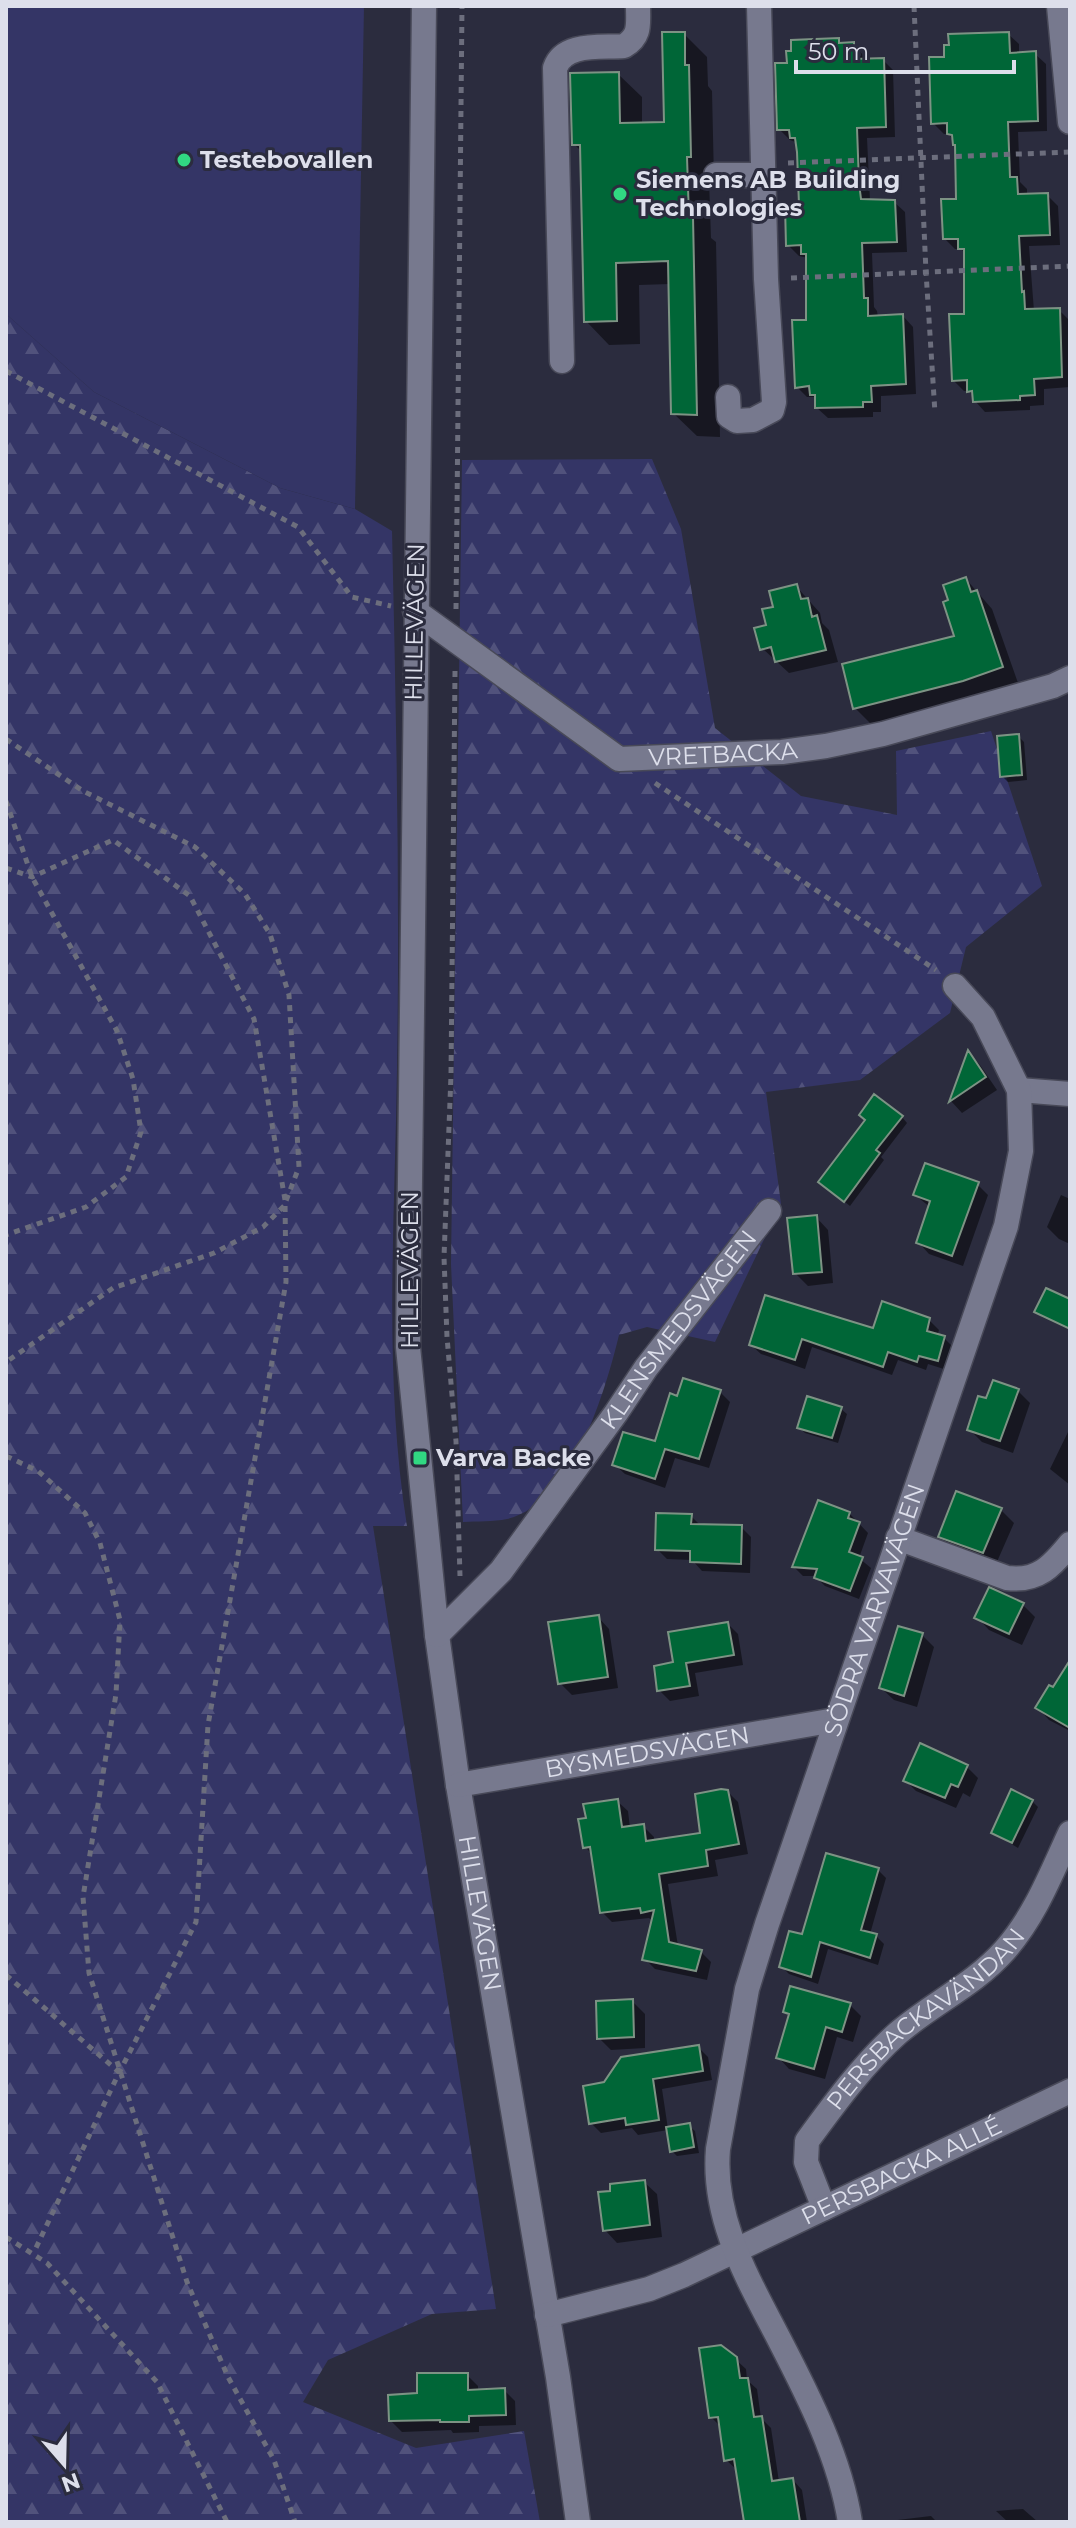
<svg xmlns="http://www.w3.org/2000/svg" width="1076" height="2528" font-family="Montserrat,sans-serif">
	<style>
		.forest { fill: url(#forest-firs) }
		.pitch { fill: #343566 }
		.shadow { fill: #0007 }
		.building { fill: #006637; stroke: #7d9384; stroke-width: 2 }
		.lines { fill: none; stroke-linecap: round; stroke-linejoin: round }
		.minor-casing { stroke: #484958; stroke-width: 27 }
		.path { stroke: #6c6e7d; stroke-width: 5; stroke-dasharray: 6 6; stroke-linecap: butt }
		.minor { stroke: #77798e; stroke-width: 24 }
		.poi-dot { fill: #31d882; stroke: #2b2c3e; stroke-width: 3 }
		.labels { text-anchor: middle; stroke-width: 6; stroke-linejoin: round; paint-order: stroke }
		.poi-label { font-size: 24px; font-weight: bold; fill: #dddfeb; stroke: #2b2c3e; text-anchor: start }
		.street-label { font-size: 24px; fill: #dddfeb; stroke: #2b2c3e }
	</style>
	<defs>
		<pattern id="forest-firs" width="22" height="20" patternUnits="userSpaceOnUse" patternTransform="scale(2)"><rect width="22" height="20" fill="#343566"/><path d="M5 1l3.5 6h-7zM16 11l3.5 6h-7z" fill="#51527c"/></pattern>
	</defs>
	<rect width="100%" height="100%" fill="#2b2c3e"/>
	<!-- forest -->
	<path class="forest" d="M6 314 94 392 280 488 355 509 392 531C396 710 400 889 397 1068 395 1220 383 1375 407 1526H373L496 2309 432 2314 328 2360 303 2402 416 2448 524 2431 540 2522H6Z
		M652 459 681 529 715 728 801 796 897 815 896 751 991 731 1042 886 966 947 950 1013 860 1080 766 1092 781 1204 715 1342 647 1327 619 1335C605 1392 573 1503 507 1519 493 1522 477 1521 463 1522L451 1264 462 460Z"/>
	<!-- pitch -->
	<path class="pitch" d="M6 6H364L355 509 280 488 94 392 6 314Z"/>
	<!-- shadow -->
	<path class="shadow" d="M684 34 707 57 708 86 712 91 714 180H709L711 238 716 242 720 437 697 436 673 413 670 284 639 285 640 344 609 345 586 321 582 152 574 144 618 74 642 97V125L667 124Z
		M1008 34 1019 44V54H1035L1046 64 1047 131 1018 132 1020 182 1027 189V196L1047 195 1058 206 1060 245 1029 246 1034 311 1059 310 1070 321V387L1044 389V405L1030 406V410L985 412 975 401 974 396 969 391H964L953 380 966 316V254L961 249H955L945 239 959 201 957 147 949 134H944L933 123 946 59Z
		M838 40 842 45 853 44 863 55 864 60H883L893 70 895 137 867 138 870 201 894 202 905 212 907 252 872 253 874 307 877 311 878 317 903 316 913 327 916 394 881 396V412H873V417L828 418 817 408V400L814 397H807L797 387 808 322V258L799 256 788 245 801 207 798 143 790 140 779 129 789 65Z
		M966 579 992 609 1018 683 980 696 871 724 855 708 957 637 950 601Z
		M796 586 820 613 822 623 829 630 838 662 789 673 762 648 775 608Z
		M1018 736 1024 742 1027 780 1008 782 1002 776Z
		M969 1053 980 1065 997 1090 962 1113 951 1101Z
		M902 1117 907 1123 881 1157 884 1160 850 1206 826 1187 867 1121Z
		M977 1184 988 1195 963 1266 929 1254 919 1243 930 1207 915 1195Z
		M1061 1195 1070 1199V1244L1059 1239 1047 1227Z
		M816 1217 828 1230 833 1283 808 1286 795 1273Z
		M1070 1301V1330L1042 1317 1037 1312Z
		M929 1320 939 1330 937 1336 944 1338 954 1348 947 1370 928 1364 926 1370 898 1360 892 1375 812 1347 805 1369 761 1354 751 1345 874 1330Z
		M1018 1391 1030 1403 1013 1453 982 1442 969 1429 988 1401Z
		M720 1392 730 1402 709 1468 675 1458 665 1488 625 1474 614 1464 657 1444Z
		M841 1409 847 1414 838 1443 805 1433 799 1427Z
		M1068 1432 1070 1433V1485L1050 1469Z
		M958 1493 1001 1510 1014 1523 996 1564 953 1549 940 1536Z
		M849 1513 868 1533 859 1558 871 1568 859 1599 825 1586 815 1576H803L794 1567Z
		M691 1516 701 1526 741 1527 751 1537 750 1573 702 1571 692 1560 667 1559 657 1549Z
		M1023 1605 1035 1617 1022 1645 989 1630 977 1617Z
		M598 1617 609 1629 618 1688 572 1695 560 1683Z
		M728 1624 738 1634 743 1665 695 1673 699 1696 670 1701 659 1690 675 1664Z
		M922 1635 934 1647 917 1707 894 1700 881 1688Z
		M1070 1674V1731L1049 1720 1037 1707Z
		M967 1767 978 1778 970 1797 963 1793 956 1808 916 1791 905 1780Z
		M728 1792 738 1802 748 1854 715 1860 718 1876 668 1884 678 1946 701 1952 711 1962 707 1980 655 1969 645 1959 654 1922 649 1918 612 1922 602 1912 593 1855 585 1847 588 1820 617 1801 628 1811 630 1828 643 1826 654 1837V1842L703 1835Z
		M1032 1801 1038 1807 1018 1848 993 1833Z
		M878 1870 886 1878 870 1934 876 1936 884 1944 878 1965 828 1949 818 1984 789 1974 781 1966 803 1937Z
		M632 2001 645 2014V2048L611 2050 599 2038Z
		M850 2005 861 2016 853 2042 837 2037 825 2079 789 2069 778 2057 790 2017 785 2011Z
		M698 2047 708 2057 712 2080 662 2089 668 2129 689 2126 695 2131 699 2153 677 2156 672 2151 668 2130 638 2135 632 2128 601 2133 591 2123 606 2084Z
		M644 2182 657 2194 662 2237 617 2243 605 2230Z
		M735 2359 746 2369 747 2380 757 2389 761 2418 771 2428 779 2482 793 2480 802 2490 807 2522H746L736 2469 726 2460 721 2427 711 2417Z
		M467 2375 478 2386V2391L504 2390 515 2401 516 2425 479 2426V2432L453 2433 451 2430 402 2432 391 2421 419 2395Z
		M1023 2509 1038 2522H1008L996 2511Z
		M931 2516 937 2522H889V2521Z"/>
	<!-- building -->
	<path class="building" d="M662 32H685V65H689L691 157H687L689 217H693L697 415 671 414 668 261 616 263 617 321 584 322 580 145H572L570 73 619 72 620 123 664 122Z
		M1009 32 1010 53 1036 51 1038 121 1008 122 1010 177H1017L1018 194 1048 193 1050 235 1019 236 1022 292 1024 291 1025 309 1060 308 1062 377 1034 379 1035 395 1020 396V400L973 402 972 391 967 392V380L952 381 949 314H964V249H958V239H943L941 199H956L955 145H953L952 135 947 134V123L931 124 929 57H944V45H949L948 34Z
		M839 38V43L854 42V59L884 58 886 127 857 128 859 183 861 199 895 200 897 242 862 243 864 298H868V316L903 314 906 384 871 386 872 402H863V407L815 408V395H810L809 386 795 388 792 320H806V254H801V245L786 246 785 205H799L797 152 795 138H790L789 130H777L775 63H787L786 51H791V40Z
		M966 577 971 592 977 590 1003 667 963 681 853 709 842 664 954 636 943 602 948 600 943 585Z
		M797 584 801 599 808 598 812 617 817 615 826 650 775 662 771 647 760 650 754 628 766 625 762 609 773 607 769 591Z
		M1019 734 1022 775 1000 777 997 736Z
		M968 1050 986 1077 949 1102Z
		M874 1094 903 1116 876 1150 880 1153 844 1202 818 1182 865 1120 859 1115Z
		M925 1163 979 1182 952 1256 916 1243 930 1201 913 1195Z
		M817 1215 822 1272 793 1274 787 1218Z
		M1046 1288 1070 1299V1329L1034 1312Z
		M765 1295 873 1328 882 1301 930 1318 927 1331 945 1336 938 1361 919 1356 917 1362 888 1352 883 1367 802 1339 795 1360 749 1345Z
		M683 1378 721 1390 699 1459 665 1449 655 1479 612 1465 623 1432 655 1441 670 1393 677 1396Z
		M993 1380 1019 1389 1000 1441 967 1430 978 1396 986 1398Z
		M807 1396 842 1407 832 1438 797 1428Z
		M956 1491 1002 1508 983 1553 938 1537Z
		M818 1500 850 1512 848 1518 860 1522 849 1552 863 1557 850 1591 814 1578 817 1569 792 1567Z
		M656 1513 692 1514 691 1524 742 1525 741 1564 690 1562V1551L655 1550Z
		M989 1587 1024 1603 1009 1634 974 1618Z
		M599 1615 608 1677 558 1684 548 1622Z
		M728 1622 734 1655 686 1663 690 1686 657 1691 654 1666 673 1662 668 1632Z
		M898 1626 923 1633 904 1696 879 1688Z
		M1070 1660V1728L1035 1708 1049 1685 1053 1687Z
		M920 1743 968 1765 958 1787 951 1784 945 1798 903 1781Z
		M721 1789 728 1790 739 1844 706 1850 708 1866 659 1874 669 1942 702 1950 696 1971 642 1960 654 1910 641 1913 640 1908 600 1913 590 1847 583 1848 579 1824 578 1819 586 1818 583 1804 618 1799 622 1827 644 1824 646 1841 700 1833 695 1794Z
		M1011 1789 1033 1800 1012 1843 991 1833Z
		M826 1853 879 1868 861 1930 877 1934 870 1958 820 1942 811 1977 779 1967 789 1931 802 1934Z
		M790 1986 851 2003 842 2032 826 2027 814 2069 776 2058 789 2014 783 2012Z
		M633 1999 634 2037 597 2039 596 2001Z
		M699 2045 703 2071 653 2079 659 2120 626 2125 625 2118 589 2124 583 2086 604 2082 621 2057Z
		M690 2123 694 2147 670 2152 666 2127Z
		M645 2180 650 2225 603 2231 598 2192 610 2191V2184Z
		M721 2345 737 2357 740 2378H748L754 2417 762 2416 772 2481 793 2478 800 2522H744L734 2459 724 2461 718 2417 709 2418 699 2348Z
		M417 2373H468V2390L505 2388 506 2415 469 2416V2422H440V2420L389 2421 388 2395 417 2393Z"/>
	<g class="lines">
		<defs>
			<g id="minor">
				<path id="s1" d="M424 6 408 1347 437 1635 458 1785 558 2377 578 2522"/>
				<path d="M1059 6 1070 122"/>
				<path d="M716 175H763"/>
				<path d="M562 361 555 68C564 42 601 48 624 46 641 36 638 24 638 6"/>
				<path d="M728 397 729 416 737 421 753 420 772 410 774 402 766 279 759 6"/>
				<path id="s2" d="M415 611 619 759 782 752 826 746 883 734 1053 686 1070 678"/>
				<path d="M1019 1090 1070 1094"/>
				<path d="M898 1538 1007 1578C1038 1582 1052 1566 1070 1544"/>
				<path id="s3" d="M437 1635 501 1571 616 1413 646 1368 769 1211"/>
				<path id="s4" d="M458 1785 835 1720"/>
				<path id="s5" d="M824 2208 806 2162 807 2141C834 2104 864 2063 898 2033 933 2003 974 1985 1005 1950 1035 1916 1051 1874 1070 1833"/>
				<path id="s6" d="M547 2315 649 2289 684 2275 1070 2091"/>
				<path id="s7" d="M850 2522C840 2458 809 2397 779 2339 748 2279 712 2219 718 2149L747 1989 767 1924 1006 1226 1021 1151 1019 1090 983 1017 955 986"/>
			</g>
		</defs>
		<!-- minor casing -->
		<use href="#minor" class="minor-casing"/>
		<!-- path -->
		<path class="path" d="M914 6 926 272 935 413
			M788 163 1070 152
			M791 278 1070 266
			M6 371 298 527 352 597 391 606
			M456 609 462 6
			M455 671 451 1075 444 1257 447 1337 456 1441 460 1576
			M6 739 83 791 195 847 245 894 270 934 289 995 299 1167 284 1206 263 1227 214 1253 113 1288 6 1362
			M655 783 936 970
			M6 801 32 877 117 1031 133 1079 141 1132 126 1177 86 1207 6 1235
			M6 868 32 877 113 840 190 896 254 1019 285 1200 286 1282 208 1725 196 1922 117 2077 34 2252
			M6 1456 38 1471 85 1513 100 1543 120 1620 116 1694 83 1897 89 1973 187 2282 228 2377 274 2460 295 2522
			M6 1975 119 2072
			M6 2237 47 2263 157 2382 227 2522"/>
		<!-- minor -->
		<use href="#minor" class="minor"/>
	</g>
	<!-- markers -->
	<g class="poi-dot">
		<circle cx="184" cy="160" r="8"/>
		<circle cx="620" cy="194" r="8"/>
		<rect x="412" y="1450" width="16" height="16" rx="4"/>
	</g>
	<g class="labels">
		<!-- poi labels -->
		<g class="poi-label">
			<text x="200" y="168">Testebovallen</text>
			<text x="636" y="188">Siemens AB Building<tspan x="636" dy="28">Technologies</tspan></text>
			<text x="436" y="1466">Varva Backe</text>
		</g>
		<!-- street labels -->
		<g class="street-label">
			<text transform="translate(415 622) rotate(-89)" y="8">HILLEVÄGEN</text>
			<text dy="8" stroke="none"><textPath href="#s2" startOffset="356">VRETBACKA</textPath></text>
			<text transform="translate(410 1270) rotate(-90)" y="8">HILLEVÄGEN</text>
			<text dy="8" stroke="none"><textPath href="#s3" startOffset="390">KLENSMEDSVÄGEN</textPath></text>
			<text dy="8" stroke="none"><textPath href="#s7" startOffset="962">SÖDRA VARVAVÄGEN</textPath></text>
			<text dy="8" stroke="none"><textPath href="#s4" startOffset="192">BYSMEDSVÄGEN</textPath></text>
			<text dy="8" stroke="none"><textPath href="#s1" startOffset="1912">HILLEVÄGEN</textPath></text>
			<text dy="8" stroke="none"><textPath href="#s5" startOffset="242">PERSBACKAVÄNDAN</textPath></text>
			<text dy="8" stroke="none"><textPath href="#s6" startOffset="384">PERSBACKA ALLÉ</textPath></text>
		</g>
	</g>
	<!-- border -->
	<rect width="1076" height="2528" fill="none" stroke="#dddfeb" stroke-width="16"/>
	<!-- north arrow -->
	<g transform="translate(64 2464) rotate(160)" stroke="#2b2c3e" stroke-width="6" paint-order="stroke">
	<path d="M0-6L14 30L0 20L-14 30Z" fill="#dddfeb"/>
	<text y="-12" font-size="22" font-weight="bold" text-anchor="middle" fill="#dddfeb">N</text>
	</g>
	<!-- scale -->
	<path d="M796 60v12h218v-12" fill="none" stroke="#dddfeb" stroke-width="4"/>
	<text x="808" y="60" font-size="24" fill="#dddfeb" stroke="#2b2c3e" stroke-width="6" paint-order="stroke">50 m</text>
</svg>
